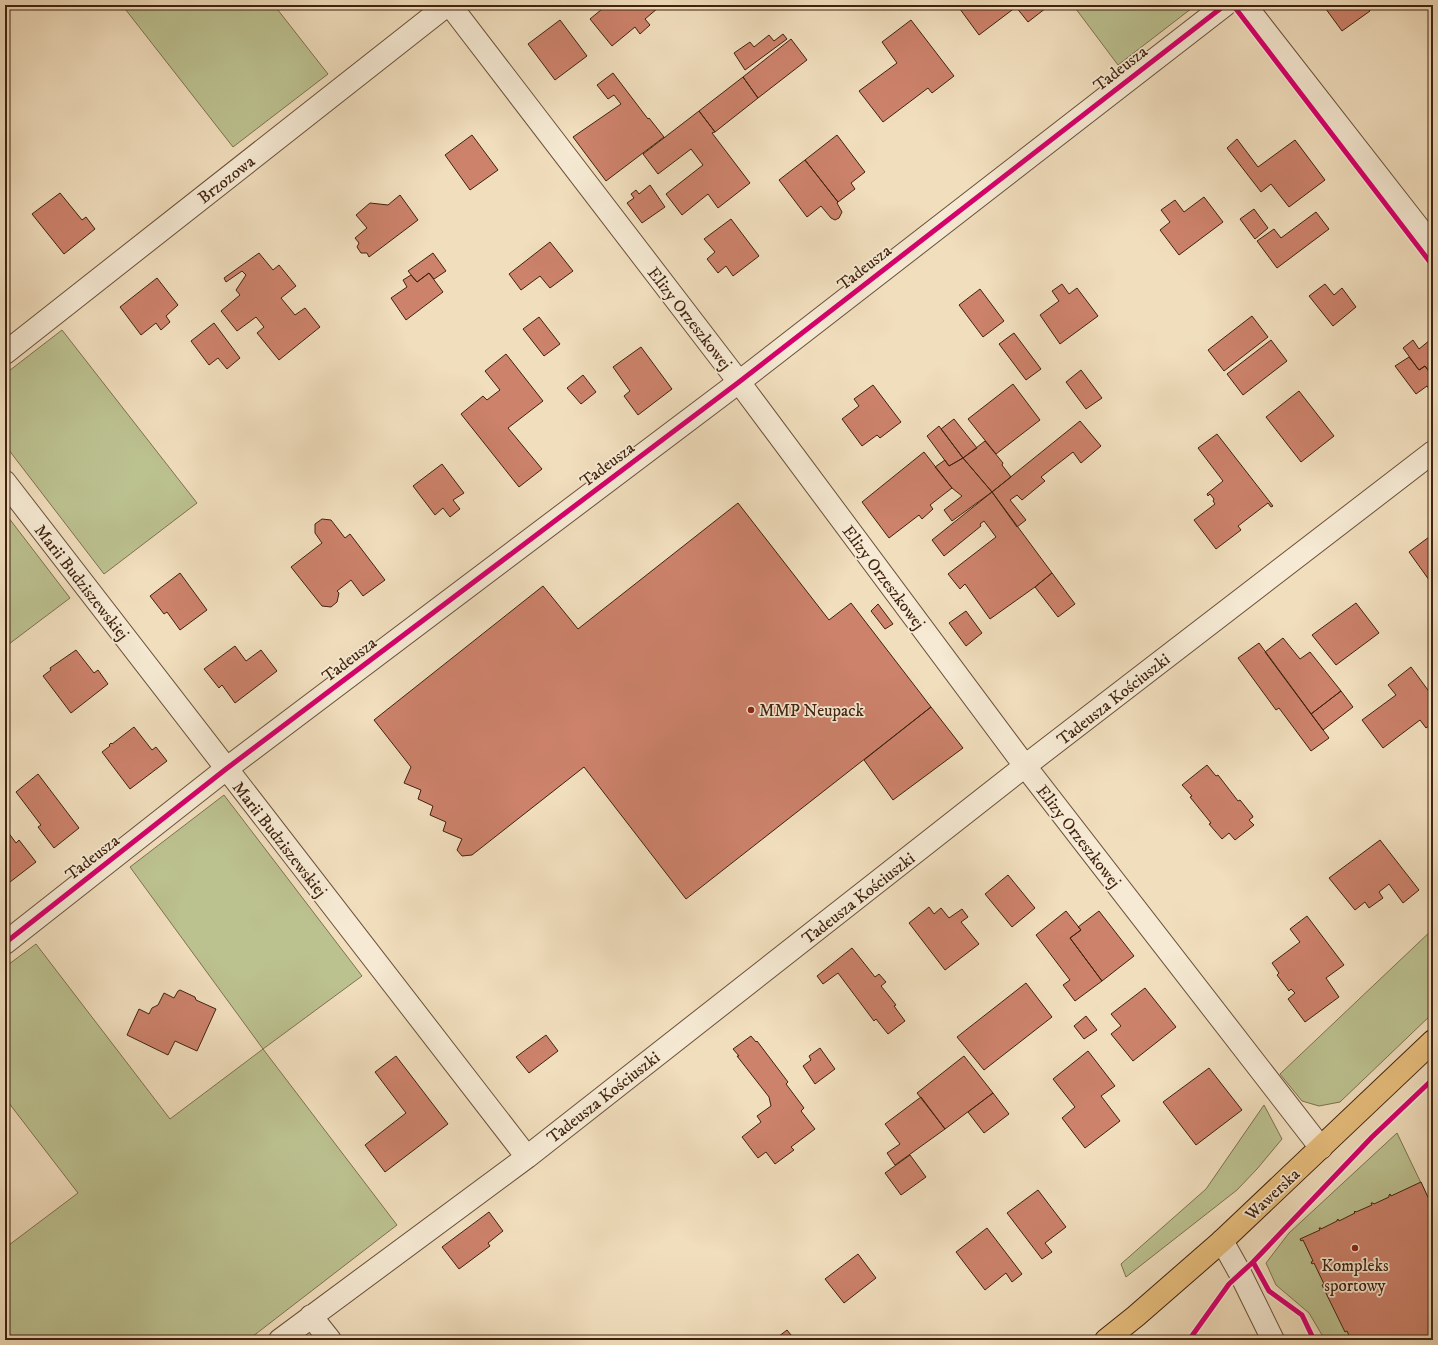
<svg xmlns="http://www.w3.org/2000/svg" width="1438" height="1345" font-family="'IM FELL DW Pica',serif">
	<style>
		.green { fill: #bcc190; stroke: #7e7250 }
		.building { fill: #cc826b; stroke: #40220f }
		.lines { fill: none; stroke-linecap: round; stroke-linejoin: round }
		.minor-casing { stroke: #6c513a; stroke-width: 24 }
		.major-casing { stroke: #40220f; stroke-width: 24 }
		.minor { stroke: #f6ead4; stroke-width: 22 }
		.major { stroke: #e8bf7e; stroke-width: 22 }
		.cycleway-casing { stroke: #f6ead4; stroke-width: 8 }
		.cycleway { stroke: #d6006c; stroke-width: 5 }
		.poi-dot { fill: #8f2418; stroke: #f6ead4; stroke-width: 1.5 }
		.labels { text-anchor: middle; stroke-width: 3.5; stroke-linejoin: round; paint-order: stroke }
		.street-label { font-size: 17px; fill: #40220f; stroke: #f6ead4 }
		.poi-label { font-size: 17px; fill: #40220f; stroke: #f6ead4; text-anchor: start }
	</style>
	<rect width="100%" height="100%" fill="#f1debd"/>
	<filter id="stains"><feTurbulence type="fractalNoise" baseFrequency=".005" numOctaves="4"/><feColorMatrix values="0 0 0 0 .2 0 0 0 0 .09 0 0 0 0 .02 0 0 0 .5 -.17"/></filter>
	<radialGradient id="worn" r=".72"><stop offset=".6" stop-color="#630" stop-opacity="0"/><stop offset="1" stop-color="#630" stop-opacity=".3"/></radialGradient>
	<!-- green -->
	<path class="green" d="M122 5H274L328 74 233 147Z
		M1073 5H1196L1118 65Z
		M62 330 197 503 104 574 5 445V374Z
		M5 513 70 598 5 647Z
		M224 795 362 976 263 1049 397 1225 248 1340H5V1248L78 1193 5 1098V967L36 944 170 1119 263 1049 130 867Z
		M1433 929V1013L1340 1102 1319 1106 1302 1101 1280 1074Z
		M1264 1105 1282 1139 1257 1169 1237 1190 1126 1277 1121 1264 1206 1189Z
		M1397 1133 1433 1208V1340H1325L1309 1313 1276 1285 1266 1263 1289 1233Z"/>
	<!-- building -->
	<path class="building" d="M607 5H656L658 8 645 19 650 25 640 34 635 27 612 46 590 19Z
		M957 5H1043L1046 8 1028 22 1016 7 979 35Z
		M1323 5H1366L1370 11 1342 31Z
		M560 20 587 56 555 80 528 44Z
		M911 20 954 76 932 93 928 88 883 122 859 91 897 63 882 42Z
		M783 34 787 39 745 70 734 53 750 42 754 47 769 35 774 41Z
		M791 39 807 60 758 98 743 77Z
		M613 73 648 119 649 118 664 137 606 181 573 137 621 104 614 95 608 99 597 85Z
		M743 77 758 98 715 132 699 111Z
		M699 111 715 132 712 133 750 183 718 208 708 194 682 215 666 194 703 165 691 149 658 174 643 154Z
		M472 135 498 170 470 190 445 155Z
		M837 135 865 172 851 183 855 189 838 202 805 160Z
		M1237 139 1258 167 1295 140 1325 180 1289 207 1271 184 1261 192 1227 148Z
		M805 160 838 202 837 203 842 212 839 218 835 220 831 218 821 206 807 217 779 180Z
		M650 185 665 207 642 223 627 203 634 198 631 194 636 190 639 194Z
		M60 193 82 220 86 217 95 229 64 254 32 214Z
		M400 195 418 220 369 257 367 253H361L357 247 359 243 355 238 367 228 356 215 370 203 388 205Z
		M1204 197 1223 222 1179 255 1160 230 1170 222 1161 210 1175 200 1184 212Z
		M1254 209 1268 228 1255 239 1240 219Z
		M1316 212 1329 229 1277 268 1257 241 1274 229 1281 238Z
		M731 219 759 256 733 276 726 266 718 273 707 259 715 252 704 239Z
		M550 242 573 271 550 288 540 276 521 290 509 274Z
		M259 253 273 270 279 265 296 286 281 298 295 315 305 308 320 327 279 360 257 333 264 327 256 317 237 331 221 311 240 295 236 290 246 275 242 271 226 282 224 278Z
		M433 253 446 271 434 279 429 273 417 282 408 271Z
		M429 273 443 292 406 320 391 298 407 287 403 280 411 275 417 282Z
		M157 278 178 305 166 316 170 322 161 330 156 323 141 335 120 307Z
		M1062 284 1069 294 1077 288 1098 316 1060 344 1040 315 1059 301 1052 291Z
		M1325 284 1334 295 1342 288 1356 307 1333 326 1309 296Z
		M980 289 1004 321 983 337 959 305Z
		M1252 316 1268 337 1224 371 1208 350Z
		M539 317 560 344 544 356 523 329Z
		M214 323 240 358 227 369 218 358 209 365 191 341Z
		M1014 333 1041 369 1026 380 999 344Z
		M1271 340 1287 361 1243 395 1227 374Z
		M1413 340 1419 349 1430 340 1433 345V377L1425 366 1419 370 1403 348Z
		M641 347 672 389 638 415 624 396 630 391 613 367Z
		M506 354 543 401 508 428 542 469 519 487 461 414 483 396 487 400 500 390 485 371Z
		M1409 357 1419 370 1425 366 1433 377V394L1427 386 1416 394 1395 366Z
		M1081 370 1102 398 1086 409 1066 382Z
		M583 375 596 392 581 404 567 388Z
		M1013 384 1040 420 996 454 968 419Z
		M873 385 901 422 880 438 877 435 862 446 842 419 859 406 854 399Z
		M1299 391 1334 436 1301 462 1266 417Z
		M954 419 977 448 963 458 941 429Z
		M1080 421 1101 446 1081 463 1073 452 1041 477 1045 481 1022 500 1017 495 1010 500 1026 520 1017 527 992 492Z
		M939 426 963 458 949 466 927 436Z
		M1217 434 1273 506 1271 507 1268 503 1238 526 1241 530 1216 549 1194 520 1215 504 1213 501 1214 499 1210 494 1208 496 1207 494 1223 481 1198 448Z
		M985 441 1003 463 1002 465 1011 477 992 492 963 458Z
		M924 452 952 488 930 505 933 509 922 519 919 515 889 538 862 502Z
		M963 458 992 492 952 521 944 510 962 496 952 488 935 467 945 460 949 466Z
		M442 464 464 493 453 500 460 509 450 517 443 508 435 515 413 486Z
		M992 492 1052 573 1035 587 990 619 965 584 960 589 948 574 996 537 984 521 980 524 981 526 944 556 932 540Z
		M738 503 829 620 851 603 931 707 686 899 584 767 472 855 462 856 457 850 462 839 443 831 446 822 430 815 433 806 418 799 421 790 404 783 411 767 374 720 543 586 578 629Z
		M322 519 331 520 345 538 350 534 385 580 363 596 351 580 337 591 339 593 337 602 331 607 322 606 291 567 322 543 315 533V524Z
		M1433 534V584H1432L1409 552Z
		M180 573 207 610 180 630 167 612 164 614 150 596Z
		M1052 573 1075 604 1058 617 1035 587Z
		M1356 603 1379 633 1336 665 1312 635Z
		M878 604 893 624 885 629 871 611Z
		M966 611 982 633 966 646 949 623Z
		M1283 638 1300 659 1310 652 1341 691 1311 714 1265 652Z
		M1259 643 1329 738 1311 751 1279 708 1276 710 1238 658Z
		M235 646 246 661 261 650 277 671 235 703 222 685 219 688 204 669Z
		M76 650 94 673 98 670 108 684 71 713 43 676 51 670 50 668Z
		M1411 667 1433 697V723L1426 728 1420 720 1383 748 1362 720 1396 695 1388 685Z
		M1341 691 1353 707 1323 730 1311 714Z
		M931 707 963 748 893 800 864 760Z
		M134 727 152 750 156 747 167 761 130 789 102 752 110 746 109 745 111 743 112 744Z
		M1207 765 1216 776 1218 775 1238 801 1240 800 1252 815 1253 817 1249 820 1254 825 1235 840 1229 833 1222 839 1209 824 1211 823 1190 797 1192 796 1182 785Z
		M38 774 79 828 54 848 38 827 41 825 16 792Z
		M5 828 16 843 19 840 36 862 10 882 5 875Z
		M1380 840 1419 890 1403 903 1389 884 1379 892 1383 898 1369 908 1365 902 1355 910 1329 878Z
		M1008 875 1035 908 1012 927 985 894Z
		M929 907 934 914 941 908 949 918 962 909 968 917 961 922 979 944 945 970 909 923Z
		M1066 911 1081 930 1070 938 1102 981 1075 1001 1063 985 1070 980 1036 935Z
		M1099 911 1134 956 1102 981 1070 938 1081 930 1078 927Z
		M1307 916 1344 965 1326 978 1339 997 1305 1022 1288 999 1295 993 1291 989 1289 991 1277 975 1279 973 1272 963 1300 942 1290 929Z
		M852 948 875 977 879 974 886 982 881 986 896 1005 894 1006 905 1021 888 1034 876 1019 874 1021 838 973 823 984 817 976Z
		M1026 983 1052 1017 984 1070 957 1037Z
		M1145 988 1176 1027 1133 1061 1111 1034 1121 1026 1111 1014Z
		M180 990 195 997 196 1000 216 1009 197 1051 175 1041 168 1055 127 1035 139 1009 149 1014 152 1008 158 1005 164 993 174 998 178 991Z
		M1086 1016 1097 1030 1084 1039 1074 1026Z
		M546 1035 558 1051 529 1073 516 1057Z
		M751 1036 756 1042 757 1041 788 1082 786 1084 804 1108 801 1111 815 1129 791 1147 794 1150 775 1164 766 1152 758 1158 742 1137 761 1122 757 1116 771 1106 769 1097 737 1056H739L733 1049Z
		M820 1048 835 1069 815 1084 803 1066 811 1060 809 1056Z
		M1088 1051 1115 1086 1101 1096 1120 1121 1085 1148 1062 1118 1075 1107 1053 1079Z
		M396 1056 448 1124 385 1172 365 1145 406 1113 375 1072Z
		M964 1056 993 1093 945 1129 917 1093Z
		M1209 1068 1242 1110 1196 1145 1163 1102Z
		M993 1093 1009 1114 984 1133 968 1112Z
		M921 1097 945 1129 895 1165 887 1153 900 1144 885 1124Z
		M910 1155 926 1177 901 1195 885 1173Z
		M1421 1182 1433 1208V1340H1351L1347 1331 1345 1332 1322 1285 1324 1284 1314 1263 1312 1264 1311 1262 1313 1261 1303 1240 1301 1241 1300 1239 1320 1230 1319 1228H1321V1229L1337 1221V1220L1338 1219 1339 1221 1355 1213 1354 1212 1355 1211 1356 1212 1372 1205 1371 1203H1373L1374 1204 1389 1197V1195L1390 1194 1391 1196Z
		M1038 1190 1066 1227 1045 1243 1052 1252 1042 1259 1007 1213Z
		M489 1212 503 1231 488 1243 490 1246 459 1269 442 1247Z
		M987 1228 1022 1274 1012 1282 1006 1273 985 1290 956 1252Z
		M858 1254 876 1278 844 1303 825 1279Z
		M787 1330 795 1340H774Z"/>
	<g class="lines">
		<defs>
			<path id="minor" d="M450 5 739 382 1025 766 1321 1148
				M1245 5 1433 246
				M5 353 447 5
				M5 482 527 1157
				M5 943 226 769 739 382 1225 5
				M1222 1241 1240 1273 1273 1340
				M311 1316 330 1340
				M280 1340 527 1157 1025 766 1433 452"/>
			<path id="major" d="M1106 1340 1136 1316 1222 1241 1433 1041"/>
		</defs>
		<!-- minor casing -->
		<use href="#minor" class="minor-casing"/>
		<!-- major casing -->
		<use href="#major" class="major-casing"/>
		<!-- minor -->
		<use href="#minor" class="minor"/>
		<!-- major -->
		<use href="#major" class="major"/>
		<defs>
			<path id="cycleway" d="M1233 5 1433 266
				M5 943 226 769 739 382 1225 5
				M1253 1262 1269 1291 1302 1315 1314 1340
				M1189 1340 1229 1284 1253 1262 1372 1137 1433 1079"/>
		</defs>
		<!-- cycleway casing -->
		<use href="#cycleway" class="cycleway-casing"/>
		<!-- cycleway -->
		<use href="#cycleway" class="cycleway"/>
	</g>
	<!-- markers -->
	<g class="poi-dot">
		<circle cx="751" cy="710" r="4"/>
		<circle cx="1355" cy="1248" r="4"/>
	</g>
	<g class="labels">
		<!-- street labels -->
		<g class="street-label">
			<text transform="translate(1120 68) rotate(-38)" y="6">Tadeusza</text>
			<text transform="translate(226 179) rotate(-38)" y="6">Brzozowa</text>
			<text transform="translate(864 267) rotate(-38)" y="6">Tadeusza</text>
			<text transform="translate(690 318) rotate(52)" y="6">Elizy Orzeszkowej</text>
			<text transform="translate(607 464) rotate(-37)" y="6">Tadeusza</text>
			<text transform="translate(884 577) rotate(53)" y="6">Elizy Orzeszkowej</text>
			<text transform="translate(82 582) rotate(52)" y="6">Marii Budziszewskiej</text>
			<text transform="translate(349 659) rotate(-37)" y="6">Tadeusza</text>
			<text transform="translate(1113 699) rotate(-38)" y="6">Tadeusza Kościuszki</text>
			<text transform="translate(1079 836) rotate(52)" y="6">Elizy Orzeszkowej</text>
			<text transform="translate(280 839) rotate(52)" y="6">Marii Budziszewskiej</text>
			<text transform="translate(92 857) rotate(-38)" y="6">Tadeusza</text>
			<text transform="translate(858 898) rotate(-38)" y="6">Tadeusza Kościuszki</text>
			<text transform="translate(603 1097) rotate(-38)" y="6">Tadeusza Kościuszki</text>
			<text transform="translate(1272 1194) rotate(-43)" y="6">Wawerska</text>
		</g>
		<!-- poi labels -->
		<g class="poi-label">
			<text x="759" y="716">MMP Neupack</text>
			<text x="1355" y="1271" text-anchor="middle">Kompleks<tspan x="1355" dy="20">sportowy</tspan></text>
		</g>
	</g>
	<!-- margin -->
	<rect width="1438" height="1345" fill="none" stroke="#f1debd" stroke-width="20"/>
	<rect x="6" y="6" width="1426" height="1333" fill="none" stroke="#40220f" stroke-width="2"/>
	<rect x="10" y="10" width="1418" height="1325" fill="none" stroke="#40220f"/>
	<rect width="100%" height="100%" filter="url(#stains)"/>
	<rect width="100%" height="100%" fill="url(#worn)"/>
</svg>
